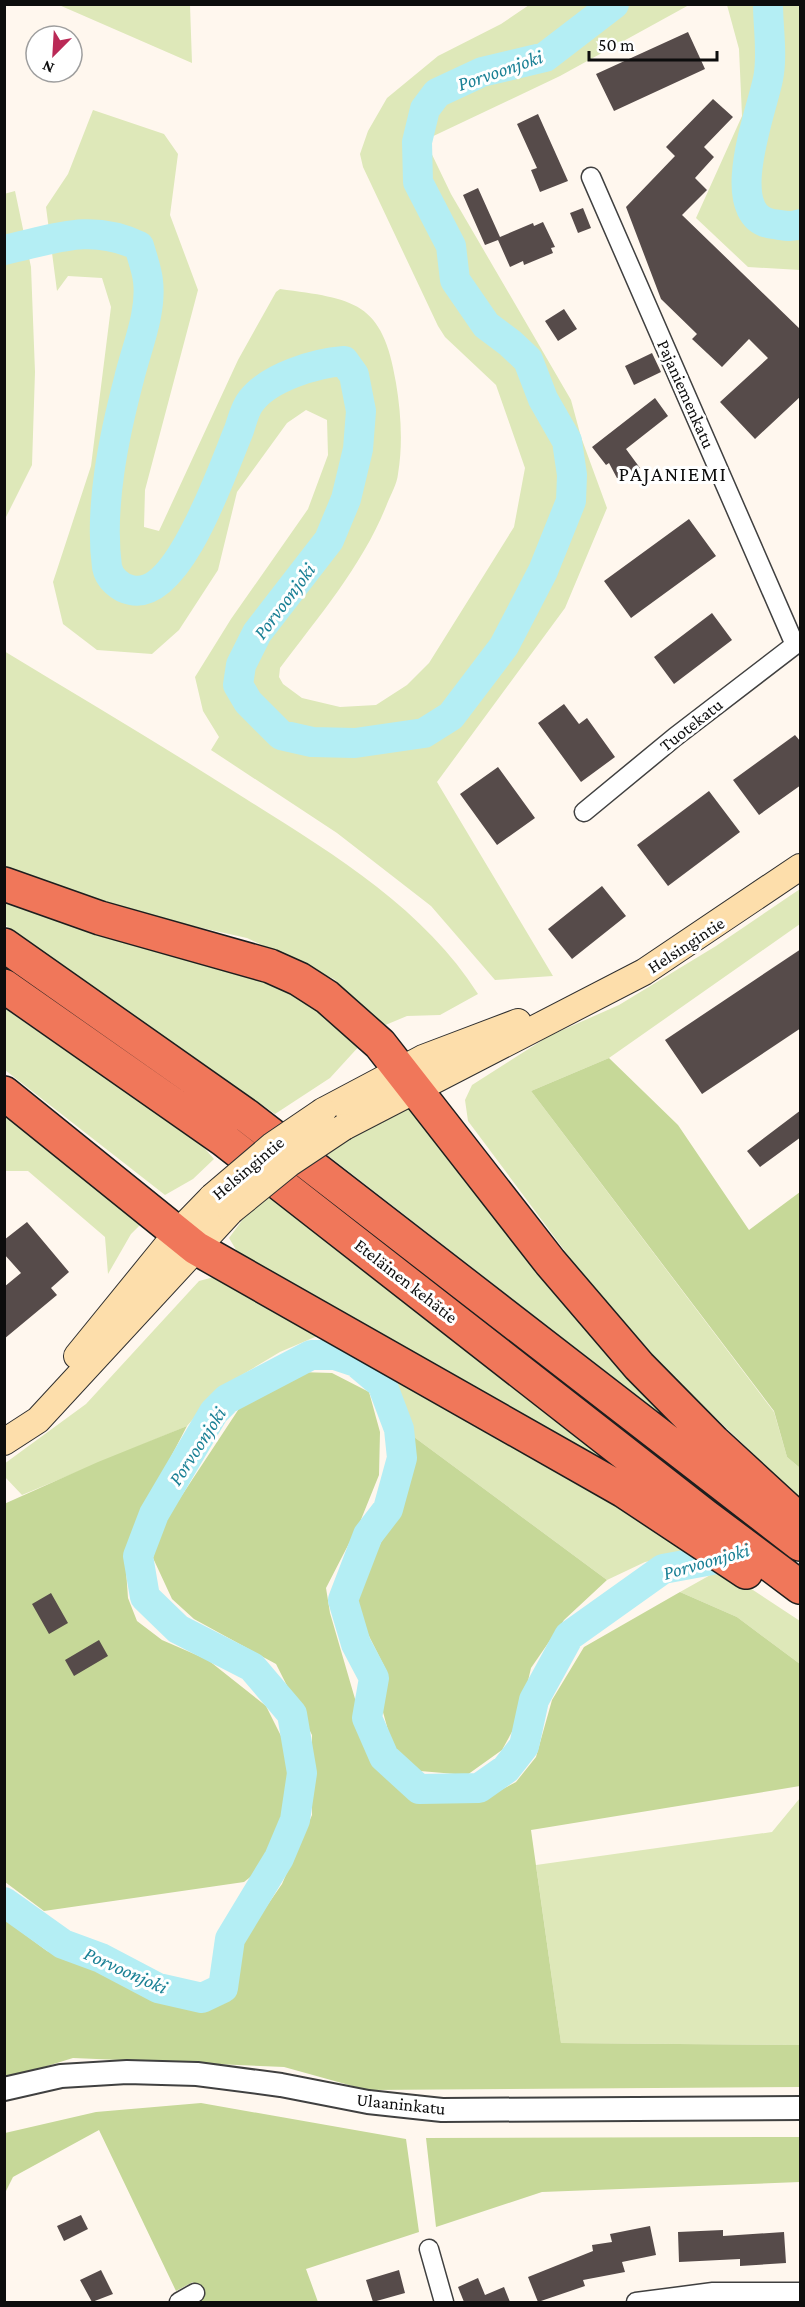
<svg xmlns="http://www.w3.org/2000/svg" width="805" height="2307" font-family="'Crimson Pro',serif">
	<style>
		.green { fill: #dee8b9 }
		.forest { fill: #c6d898 }
		.lines { fill: none; stroke-linecap: round; stroke-linejoin: round }
		.river { stroke: #b4eef4; stroke-width: 30 }
		.building { fill: #564b4a }
		.minor-casing { stroke: #404040; stroke-width: 21 }
		.tertiary-casing { stroke: #404040; stroke-width: 26 }
		.secondary-casing { stroke: #2f2f2f; stroke-width: 28 }
		.motorway-casing { stroke: #1e1e1e; stroke-width: 36 }
		.minor { stroke: #fff; stroke-width: 18 }
		.tertiary { stroke: #fff; stroke-width: 22 }
		.secondary { stroke: #fddeab; stroke-width: 26 }
		.motorway { stroke: #f0775a; stroke-width: 33 }
		.secondary-bridge-casing { stroke: #2f2f2f; stroke-width: 28; stroke-linecap: butt }
		.secondary-bridge { stroke: #fddeab; stroke-width: 26 }
		.labels { text-anchor: middle; stroke-width: 6; stroke-linejoin: round; paint-order: stroke }
		.street-label { font-size: 18px; fill: #0d0d0d; stroke: #fff }
		.water-label { font-size: 20px; font-style: italic; fill: #1a8095; stroke: #fff }
		.quarter-label { font-size: 21px; letter-spacing: 1.5px; fill: #0d0d0d; stroke: #fff }
	</style>
	<rect width="100%" height="100%" fill="#fff7ee"/>
	<!-- green -->
	<path class="green" d="M59 5H190L192 63Z
		M529 5H689L560 76 425 140 451 194 571 400 581 437 607 508 565 608 437 782 553 976 495 980 431 906 337 833 211 750 219 737 203 711 195 677 231 619 308 509 328 455 327 420 306 410 287 423 237 492 218 570 179 630 152 654 97 650 63 624 53 582 91 466 111 307 102 278 68 276 57 291 46 207 68 174 93 110 164 134 178 154 170 215 198 290 145 490 144 527 159 531 238 360 276 292 280 289C354 299 383 301 396 383 401 413 403 444 398 474 397 484 391 494 387 504 363 565 319 616 280 668L279 677 283 684 302 698 340 707 376 705 407 685 429 663 514 527 525 468 496 385 445 337 438 326 363 167 360 154 368 131 387 98 438 56 501 24Z
		M727 5H800V270L748 267 696 218 742 116 739 49Z
		M15 191 31 267 35 372 32 465 5 519 4 194Z
		M4 651C85 700 166 748 246 799 330 852 424 908 478 994L440 1015 407 1016 383 1026 334 979 247 938 107 907 5 870Z
		M800 889V924L609 1058 531 1091 774 1412 787 1457 800 1468V1495L798 1497 641 1346 582 1274 468 1121 465 1100 472 1085 549 1036 619 1005 716 946Z
		M4 893 276 979 362 1043 330 1078 275 1114 5 925Z
		M4 1008 199 1142 214 1159 193 1179 165 1195 5 1070Z
		M413 1101 667 1412 662 1415 326 1154 366 1126Z
		M4 1108 145 1220 131 1234 108 1274 105 1237 28 1171H5Z
		M268 1192 606 1461 601 1467 238 1253 229 1238 252 1207Z
		M214 1277 245 1288 322 1334 280 1352 220 1388 187 1426 22 1495 5 1477 4 1464 86 1404 199 1281Z
		M374 1363 517 1440 689 1553 645 1562 607 1580 410 1434 398 1386Z
		M721 1569 800 1621V1664L737 1617 680 1592Z
		M800 1798V2045L561 2043 536 1865 772 1832Z"/>
	<!-- forest -->
	<path class="forest" d="M609 1058 678 1125 749 1230 800 1192V1468L787 1457 774 1411 531 1091Z
		M299 1372 332 1373 369 1392 380 1432 379 1475 360 1522 326 1588 330 1613 374 1764 416 1802 484 1799 516 1782 536 1757 552 1700 584 1647 680 1592 737 1617 800 1664V1786L531 1830 561 2043 800 2045V2087L367 2090 284 2067 73 2058 5 2079 4 1919 47 1951 88 1967 152 2000 208 2011 236 1990 244 1939 282 1884 312 1815V1735L276 1664 194 1619 172 1599 153 1558 163 1524 248 1395Z
		M187 1426 150 1497 125 1556 128 1598 137 1621 162 1640 208 1660 266 1706 285 1744 289 1796 264 1866 244 1882 44 1911 5 1882 4 1504 98 1462Z
		M410 1434 607 1580 564 1620 531 1668 519 1719 502 1750 467 1775 420 1771 393 1748 381 1705 387 1672 356 1610 359 1587 407 1490Z
		M201 2103 406 2139 419 2232 306 2269 318 2302H201L193 2282 176 2291 99 2130 13 2177 5 2193V2133L96 2112Z
		M800 2137V2182L542 2192 436 2227 426 2138Z"/>
	<g class="lines">
		<!-- river -->
		<path class="river" d="M768 4C768 28 773 55 768 79 762 110 720 217 773 224 782 225 792 228 800 224
			M4 250C55 239 90 223 139 246 142 257 147 270 148 281 152 313 136 349 129 379 114 436 99 507 107 567 109 578 120 588 131 590 179 602 224 465 239 430 242 421 245 408 251 401 269 377 316 363 344 361L354 375 361 411 358 449 346 499 329 540 257 633 241 665 238 685 248 702 281 735 312 742 355 743 424 733 451 716 504 646 543 571 571 501 572 475 567 441 543 399 528 360 510 343 486 325 455 280 451 246 418 182 417 142 425 109 437 93 482 72 545 57 614 4
			M4 1902 63 1944 101 1958 158 1988 202 1998 223 1988 230 1939 279 1858 295 1820 302 1773 292 1714 252 1667 178 1629 145 1597 138 1556 154 1514 214 1412 227 1399 311 1355H335L356 1362 382 1384 399 1429 402 1458 388 1509 368 1535 343 1600 356 1644 374 1678 367 1718 384 1757 419 1789 479 1788 506 1769 524 1746 534 1700 569 1636 663 1569 739 1555 776 1538 800 1520"/>
	</g>
	<!-- building -->
	<path class="building" d="M688 32 705 69 614 111 596 74Z
		M713 99 733 117 704 147 714 157 695 178 707 190 682 215 801 330V396L755 439 720 402 768 358 749 339 722 367 692 339 697 334 661 299 626 207 675 156 666 147Z
		M538 114 568 181 540 192 531 170 537 168 517 124Z
		M478 188 500 237 533 223 534 226 543 222 555 247 551 248 553 253 524 265 523 261 510 267 498 240 485 245 463 195Z
		M583 208 591 228 578 233 570 213Z
		M564 309 577 329 558 341 545 321Z
		M652 353 661 372 634 385 625 366Z
		M655 398 668 416 626 449 640 468 618 480 609 463 606 465 592 447Z
		M689 519 716 556 631 618 604 581Z
		M712 613 732 640 674 684 654 657Z
		M564 704 579 724 587 718 615 757 581 782 538 723Z
		M795 735 801 742V785L759 815 733 780Z
		M498 767 535 818 497 845 460 794Z
		M709 791 740 832 668 886 637 845Z
		M602 886 626 916 572 959 548 929Z
		M801 949V1028L702 1094 665 1040Z
		M801 1110V1137L760 1167 747 1151Z
		M27 1222 69 1272 51 1288 57 1295 4 1339V1287L21 1273 4 1254V1240Z
		M51 1593 68 1623 49 1634 32 1604Z
		M99 1640 108 1656 74 1676 65 1660Z
		M81 2215 88 2229 64 2241 57 2226Z
		M650 2226 656 2255 622 2262 625 2272 583 2280 585 2286 538 2302 528 2277 593 2251 592 2245 612 2242 610 2234Z
		M723 2230V2236L784 2232 786 2263 740 2266V2259L679 2262 678 2232Z
		M101 2270 113 2294 92 2302 80 2280Z
		M399 2270 405 2293 373 2302 366 2280Z
		M478 2278 485 2295 504 2287 510 2302H464L458 2287Z"/>
	<g class="lines">
		<defs>
			<path id="minor" d="M591 177 795 645
				M584 812 675 737 800 641
				M429 2249 444 2302
				M179 2302 195 2293
				M636 2302 713 2292H800"/>
			<path id="tertiary" d="M4 2089 61 2076 127 2072 197 2074 281 2085 368 2102 442 2110 800 2108"/>
			<path id="secondary" d="M323 1111 423 1058 518 1022
				M344 1127 644 972 800 867
				M77 1356 177 1233 212 1197
				M4 1442 38 1420 231 1211"/>
			<path id="motorway" d="M4 884 100 918 270 966 299 979 327 997 380 1044 550 1262 639 1366 714 1442 800 1521
				M4 945 247 1116 800 1544
				M4 986 224 1140 705 1516 800 1587
				M4 1093 196 1248 624 1491 746 1572"/>
		</defs>
		<!-- minor casing -->
		<use href="#minor" class="minor-casing"/>
		<!-- tertiary casing -->
		<use href="#tertiary" class="tertiary-casing"/>
		<!-- secondary casing -->
		<use href="#secondary" class="secondary-casing"/>
		<!-- motorway casing -->
		<use href="#motorway" class="motorway-casing"/>
		<!-- minor -->
		<use href="#minor" class="minor"/>
		<!-- tertiary -->
		<use href="#tertiary" class="tertiary"/>
		<!-- secondary -->
		<use href="#secondary" class="secondary"/>
		<!-- motorway -->
		<use href="#motorway" class="motorway"/>
		<defs>
			<path id="secondary-bridge" d="M212 1197 273 1145 323 1111
				M231 1211 290 1163 344 1127"/>
		</defs>
		<!-- secondary-bridge casing -->
		<use href="#secondary-bridge" class="secondary-bridge-casing"/>
		<!-- secondary-bridge -->
		<use href="#secondary-bridge" class="secondary-bridge"/>
	</g>
	<g class="labels">
		<!-- street labels -->
		<g class="street-label">
			<text transform="translate(686 394) rotate(66)" y="6">Pajaniemenkatu</text>
			<text transform="translate(691 725) rotate(-38)" y="6">Tuotekatu</text>
			<text transform="translate(686 945) rotate(-33)" y="6">Helsingintie</text>
			<text transform="translate(248 1168) rotate(-40)" y="6">Helsingintie</text>
			<text transform="translate(406 1281) rotate(38)" y="6">Eteläinen kehätie</text>
			<text transform="translate(401 2104) rotate(6)" y="6">Ulaaninkatu</text>
		</g>
		<!-- water labels -->
		<g class="water-label">
			<text transform="translate(500 70) rotate(-19)" y="7">Porvoonjoki</text>
			<text transform="translate(284 601) rotate(-53)" y="7">Porvoonjoki</text>
			<text transform="translate(197 1446) rotate(-57)" y="7">Porvoonjoki</text>
			<text transform="translate(706 1561) rotate(-16)" y="7">Porvoonjoki</text>
			<text transform="translate(126 1970) rotate(24)" y="7">Porvoonjoki</text>
		</g>
		<!-- quarter labels -->
		<g class="quarter-label">
			<text x="673" y="481">PAJANIEMI</text>
		</g>
	</g>
	<!-- border -->
	<rect width="805" height="2307" fill="none" stroke="#0d0d0d" stroke-width="12"/>
	<!-- north arrow -->
	<g transform="translate(54 54) rotate(204)"><circle r="28" fill="#ffffff" stroke="#9e9e9e" stroke-width="1.5"/>
	<path d="M0-4.5L10 22L0 15L-10 22Z" fill="#ba2956"/>
	<text y="-9" font-size="16" font-weight="bold" text-anchor="middle" fill="#0d0d0d">N</text>
	</g>
	<!-- scale -->
	<path d="M589 51v9h128v-9" fill="none" stroke="#0d0d0d" stroke-width="3"/>
	<text x="598" y="51" font-size="18" fill="#0d0d0d" stroke="#ffffff" stroke-width="4.5" paint-order="stroke">50 m</text>
</svg>
